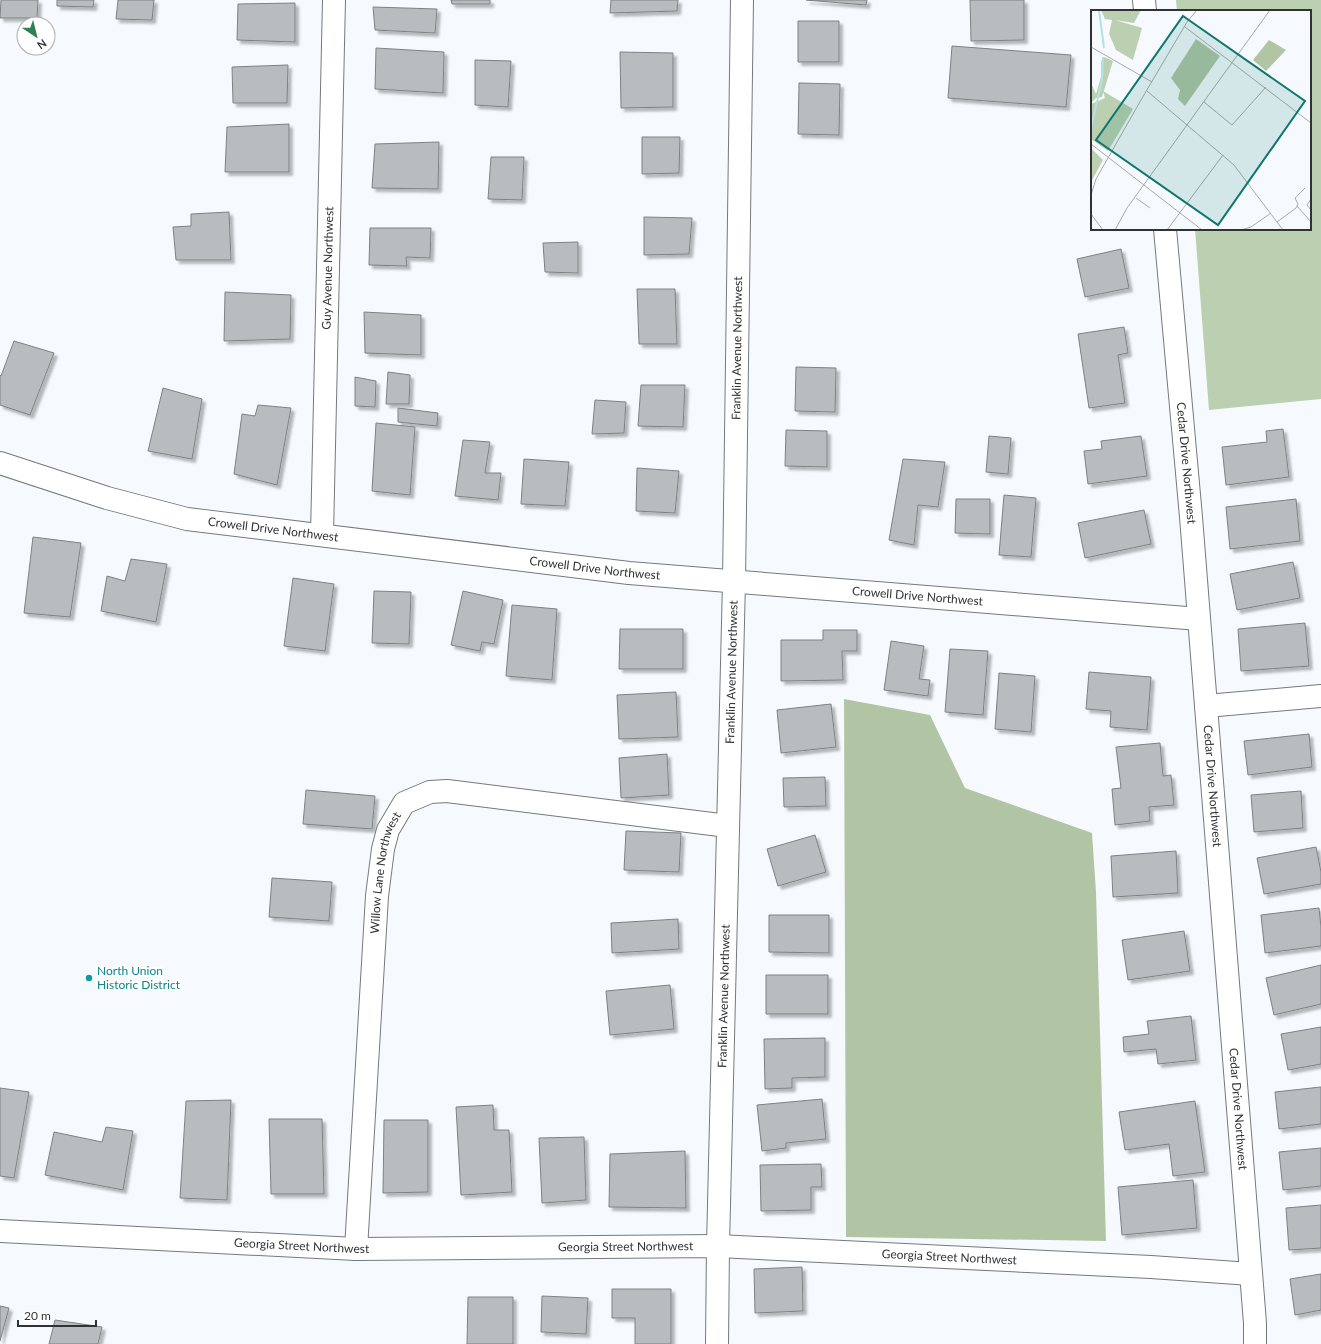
<svg xmlns="http://www.w3.org/2000/svg" width="1321" height="1344" font-family="Lato,sans-serif">
	<style>
		.green { fill: #bbd0b0 }
		.forest { fill: #b1c5a5 }
		.building { fill: #b8bcbf; stroke: #7d8184; filter: url(#shadow) }
		.lines { fill: none; stroke-linecap: round; stroke-linejoin: round }
		.minor-casing { stroke: #75797c; stroke-width: 24 }
		.minor { stroke: #fff; stroke-width: 22 }
		.culture-dot { fill: #0f9aa8; stroke: #fff; stroke-width: 1.5 }
		.labels { text-anchor: middle; stroke-width: 4; stroke-linejoin: round; paint-order: stroke }
		.street-label { font-size: 12px; fill: #303233; stroke: #fff }
		.culture-label { font-size: 12px; fill: #0d838f; stroke: #fff; text-anchor: start }
		.inset-river { fill: none; stroke: #b2e2e3; stroke-width: 2 }
		.inset-road { fill: none; stroke: #a7aaad; stroke-width: 1 }
		.view { fill: #0f766e; fill-opacity: 0.15; stroke: #0f766e; stroke-width: 2 }
		.inset-edge { fill: none; stroke: #303233; stroke-width: 2 }
	</style>
	<defs>
		<filter id="shadow"><feDropShadow dx="3.5" dy="3.5" stdDeviation="1" flood-color="#0004"/></filter>
	</defs>
	<rect width="100%" height="100%" fill="#f6fafe"/>
	<!-- green -->
	<path class="green" d="M1176 0H1321V399L1209 410 1195 229H1310V11H1177Z"/>
	<!-- forest -->
	<path class="forest" d="M844 699 930 715 965 788 1092 833 1096 892 1106 1241 846 1237Z"/>
	<!-- building -->
	<path class="building" d="M1 0H38L37 18H0Z
		M57 0H94L93 7 57 6Z
		M118 0H154L152 20 116 19Z
		M451 0H490V4H452Z
		M611 0H678L677 11 610 13Z
		M806 0H867L866 5Z
		M970 0H1024V40L971 41Z
		M295 3V42L237 40 238 4Z
		M373 7 437 9 435 33 375 30Z
		M798 21H839V62H798Z
		M952 46 1071 55 1066 107 948 98Z
		M376 48 444 52 443 93 375 89Z
		M620 52 673 53V107L621 108Z
		M475 60 511 61 508 107 475 105Z
		M288 65 287 103H233L232 67Z
		M799 83 840 84 839 135 798 134Z
		M289 124V172H225L227 127Z
		M642 137H680L679 173 642 174Z
		M439 142 438 189 372 188 375 144Z
		M491 157H524L522 200 488 199Z
		M229 212 231 260H176L173 227 191 226V214Z
		M644 217 692 218 689 254 644 255Z
		M370 228H431L430 258 406 257 407 266 369 265Z
		M578 242V273L545 272 543 243Z
		M1121 249 1129 288 1085 297 1077 259Z
		M637 289H675L677 344H639Z
		M225 292 291 295 290 339 224 341Z
		M364 312 421 315V355L365 353Z
		M1124 327 1128 353 1118 355 1125 403 1089 408 1078 334Z
		M14 341 54 353 30 415 0 405V375L1 376Z
		M796 367 836 368 835 412 795 411Z
		M388 372 410 375 409 404H386Z
		M355 377 376 381 375 407 355 406Z
		M641 385H685L683 427 638 426Z
		M163 388 202 399 192 459 148 451Z
		M595 400 626 402 624 433 592 434Z
		M258 405 291 408 277 485 234 474 242 414 255 416Z
		M398 408 438 413 437 426 398 422Z
		M376 423 415 427 410 495 372 491Z
		M1283 429 1289 477 1226 485 1222 447 1267 442 1266 431Z
		M786 430 827 431V467L785 466Z
		M989 436 1011 438 1008 474 986 472Z
		M1141 436 1147 476 1088 484 1084 451 1102 449 1101 441Z
		M463 440 490 442 485 473H501L498 500 455 496Z
		M524 459 569 462 565 506 521 504Z
		M903 459 945 462 938 507 918 505 914 545 889 540Z
		M637 468 679 471 675 513 636 511Z
		M1004 495 1036 498 1031 557 999 555Z
		M956 499H990V534L955 533Z
		M1296 499 1300 541 1230 549 1226 507Z
		M1144 510 1151 544 1085 558 1078 523Z
		M33 537 81 543 70 617 24 613Z
		M131 559 167 564 156 622 101 611 107 576 125 581Z
		M1293 562 1300 598 1237 610 1230 574Z
		M293 578 334 584 325 651 284 646Z
		M374 591 411 592 409 644 372 643Z
		M463 591 503 600 494 644 482 642 480 651 451 645Z
		M512 605 557 609 552 680 506 676Z
		M1305 623 1309 666 1241 671 1238 629Z
		M620 629H683V669H619Z
		M823 630H857V651H842L843 680 781 681V640H823Z
		M891 641 924 646 919 679 930 680 928 696 884 690Z
		M950 649 988 651 983 715 945 712Z
		M1089 672 1151 677 1147 730 1110 727 1111 711 1086 709Z
		M999 673 1035 676 1031 732 995 729Z
		M676 692 678 737 619 739 617 695Z
		M831 704 836 747 781 753 777 710Z
		M1309 734 1312 767 1248 775 1244 741Z
		M1160 743 1163 776 1171 775 1174 805 1149 807 1150 821 1115 825 1112 789 1121 788 1116 747Z
		M667 754 669 795 621 798 619 758Z
		M825 777 826 806 784 807 783 778Z
		M306 790 375 796 372 829 303 824Z
		M1301 791 1303 828 1254 832 1251 795Z
		M626 831 681 833 679 872 624 870Z
		M815 835 826 872 778 886 767 849Z
		M1316 847 1321 872V884L1264 894 1257 858Z
		M1176 851 1178 893 1113 897 1111 856Z
		M272 878 332 882 329 921 269 917Z
		M1319 908 1321 927V946L1265 953 1261 915Z
		M769 915H829V953L769 952Z
		M678 919 679 949 612 953 611 923Z
		M1184 931 1190 971 1128 980 1122 940Z
		M1321 965V1004L1274 1015 1266 978Z
		M766 975H828V1014H766Z
		M670 985 674 1029 610 1035 606 991Z
		M1191 1016 1196 1060 1158 1064 1156 1049 1124 1052 1123 1037 1149 1034 1147 1021Z
		M1321 1027V1064L1288 1070 1281 1034Z
		M825 1038V1077L792 1078V1088L765 1089 764 1039Z
		M1321 1087V1124L1279 1129 1275 1092Z
		M0 1088 29 1092 14 1178 0 1176Z
		M822 1099 826 1139 786 1143V1148L762 1151 757 1105Z
		M231 1100 227 1200 180 1198 186 1101Z
		M1195 1101 1205 1172 1173 1176 1169 1144 1125 1150 1119 1112Z
		M493 1105 494 1130H509L512 1192 461 1195 456 1107Z
		M269 1119H322L324 1194H271Z
		M384 1120H428V1192L383 1193Z
		M106 1127 133 1131 123 1190 45 1175 54 1132 102 1142Z
		M584 1137 586 1200 542 1203 539 1138Z
		M1321 1148V1186L1283 1190 1279 1152Z
		M685 1151 686 1208 609 1207 610 1154Z
		M821 1164 822 1187H811V1210L761 1211 760 1165Z
		M1193 1180 1197 1228 1122 1235 1118 1187Z
		M1321 1205V1248L1289 1250 1286 1208Z
		M802 1267 803 1311 755 1313 754 1269Z
		M1321 1274V1310L1295 1315 1290 1279Z
		M612 1289H671V1344H635V1318H612Z
		M542 1296 588 1298 586 1334 541 1332Z
		M468 1297H513V1344H467Z
		M0 1306 9 1308 0 1341Z
		M55 1320 102 1327 98 1344H49Z"/>
	<g class="lines">
		<defs>
			<g id="minor">
				<path d="M1144 0 1145 11"/>
				<path id="s1" d="M1165 229 1191 517 1255 1323V1344"/>
				<path id="s2" d="M0 463 107 498 187 519 629 573 1199 619"/>
				<path id="s3" d="M322 535 334 0"/>
				<path d="M1206 706 1321 696"/>
				<path id="s4" d="M0 1231 356 1249 718 1246 1151 1267 1251 1274"/>
				<path id="s5" d="M356 1249 377 896 383 849 388 830 404 803 430 792 447 791 728 826"/>
				<path id="s6" d="M717 1344 718 1246 734 581 742 0"/>
			</g>
		</defs>
		<!-- minor casing -->
		<use href="#minor" class="minor-casing"/>
		<!-- minor -->
		<use href="#minor" class="minor"/>
	</g>
	<!-- markers -->
	<circle class="culture-dot" cx="89" cy="978" r="4"/>
	<g class="labels">
		<!-- street labels -->
		<g class="street-label">
			<text dy="4" stroke="none"><textPath href="#s3" startOffset="267">Guy Avenue Northwest</textPath></text>
			<text dy="4" stroke="none"><textPath href="#s6" startOffset="996">Franklin Avenue Northwest</textPath></text>
			<text dy="4" stroke="none"><textPath href="#s1" startOffset="235">Cedar Drive Northwest</textPath></text>
			<text dy="4" stroke="none"><textPath href="#s2" startOffset="282">Crowell Drive Northwest</textPath></text>
			<text dy="4" stroke="none"><textPath href="#s2" startOffset="606">Crowell Drive Northwest</textPath></text>
			<text dy="4" stroke="none"><textPath href="#s2" startOffset="930">Crowell Drive Northwest</textPath></text>
			<text dy="4" stroke="none"><textPath href="#s6" startOffset="672">Franklin Avenue Northwest</textPath></text>
			<text dy="4" stroke="none"><textPath href="#s1" startOffset="559">Cedar Drive Northwest</textPath></text>
			<text dy="4" stroke="none"><textPath href="#s5" startOffset="378">Willow Lane Northwest</textPath></text>
			<text dy="4" stroke="none"><textPath href="#s6" startOffset="348">Franklin Avenue Northwest</textPath></text>
			<text dy="4" stroke="none"><textPath href="#s1" startOffset="883">Cedar Drive Northwest</textPath></text>
			<text dy="4" stroke="none"><textPath href="#s4" startOffset="302">Georgia Street Northwest</textPath></text>
			<text dy="4" stroke="none"><textPath href="#s4" startOffset="626">Georgia Street Northwest</textPath></text>
			<text dy="4" stroke="none"><textPath href="#s4" startOffset="950">Georgia Street Northwest</textPath></text>
		</g>
		<!-- culture labels -->
		<g class="culture-label">
			<text x="97" y="975">North Union<tspan x="97" dy="14">Historic District</tspan></text>
		</g>
	</g>
	<!-- overview -->
	<g transform="translate(1091 10)">
		<rect width="220" height="220" fill="#f6fafe"/>
		<path d="M10 0H50L43 13 24 10 51 18 42 50 25 40 18 24 21 10 14 9ZM13 47 22 51 11 87 5 88 0 93V73L5 84 10 67V52ZM12 81 42 99 17 141 0 129V94L14 88ZM0 138 12 150 0 172Z" fill="#bbd0b0"/>
		<path d="M105 29 129 46 94 96 87 89 89 80 80 68ZM178 30 195 40 175 61 162 50Z" fill="#b1c5a5"/>
		<path class="inset-river" d="M8 0 13 38M0 118 11 70 12 47"/>
		<path class="inset-road" d="M94 17 220 113M0 37 61 72M56 81 143 155 192 220M113 92 141 115 175 77M0 134 111 220M0 185 5 169 50 90 96 12 106 0M45 188 59 198M220 189 216 195 220 200M206 196 220 212M0 204 12 220M186 212 205 198 207 194 204 188 214 178M24 220 36 198 179 0M76 220 132 145M150 220 160 217 180 203"/>
		<path class="view" d="M92 6 214 91 127 215 5 130Z"/>
		<rect width="220" height="220" class="inset-edge"/>
	</g>
	<!-- north arrow -->
	<g transform="translate(36 36) rotate(145)"><circle r="19" fill="#ffffff" stroke="#acadad"/>
	<path d="M0-3L7 15L0 10L-7 15Z" fill="#308152"/>
	<text y="-6" font-size="11" font-weight="bold" text-anchor="middle" fill="#303233">N</text>
	</g>
	<!-- scale -->
	<path d="M18 1320v6h78v-6" fill="none" stroke="#303233" stroke-width="2"/>
	<text x="24" y="1320" font-size="12" fill="#303233" stroke="#ffffff" stroke-width="3" paint-order="stroke">20 m</text>
</svg>
